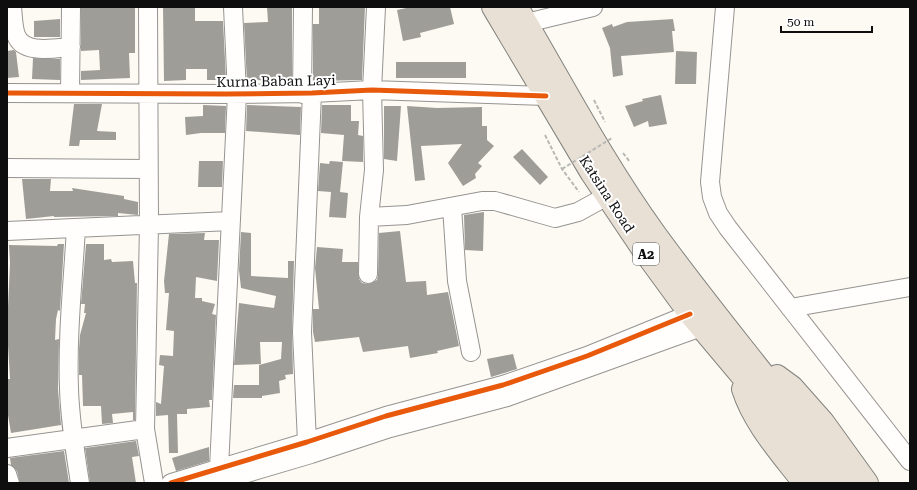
<svg xmlns="http://www.w3.org/2000/svg" width="917" height="490" font-family="'Roboto Serif',serif">
	<style>
		.building { fill: #9f9d98 }
		.lines { fill: none; stroke-linecap: round; stroke-linejoin: round }
		.minor-casing { stroke: #959491; stroke-width: 20 }
		.highway-casing { stroke: #82827e; stroke-width: 24 }
		.path { stroke: #b8b8b6; stroke-width: 2; stroke-dasharray: 4 2; stroke-linecap: butt }
		.minor { stroke: #fffefd; stroke-width: 18 }
		.highway { stroke: #e9e0d5; stroke-width: 22 }
		.path-bridge { stroke: #b8b8b6; stroke-width: 2; stroke-dasharray: 4 2; stroke-linecap: butt }
		.cycleway-casing { stroke: #fff; stroke-width: 8 }
		.cycleway { stroke: #e8590c; stroke-width: 5 }
		.labels { text-anchor: middle; stroke-width: 4; stroke-linejoin: round; paint-order: stroke }
		.shield { fill: #fff; stroke: #565656; stroke-width: 1 }
		.shield-label { font-size: 13px; font-weight: bold; fill: #0e0e0e }
		.street-label { font-size: 14px; fill: #0e0e0e; stroke: #fff }
	</style>
	<rect width="100%" height="100%" fill="#fcfaf2"/>
	<!-- building -->
	<path class="building" d="M81 7H135V53H129L130 78 81 80V71L100 70 99 50 81 51Z
		M163 7H195V21H223L226 80H207V69H186V80L164 81Z
		M267 7H292V81L252 80V83H247L244 23 268 22Z
		M319 7H365L362 80 313 81V24H319Z
		M411 7H450L454 24 420 33 421 37 403 41 397 10Z
		M60 19V37H34V21Z
		M673 19 675 31H672L674 52 621 56 623 75 613 77 610 48 602 28 612 24 613 27 627 22Z
		M14 50 16 52 19 77 7 78V51Z
		M676 51 697 52 696 84H675Z
		M33 58 60 59V80L32 79Z
		M396 62H466V78H396Z
		M661 95 667 124 649 127 648 121 634 127 625 106 643 101 642 99Z
		M74 104H102L97 131 116 132V140H80L79 146H69Z
		M203 105 226 106 225 133H201L186 135 185 117 203 116Z
		M247 105 301 107 300 135 246 131Z
		M322 105H351V121H359L358 135 363 136V162L342 161 344 135 321 133Z
		M384 106H401L397 161 384 159Z
		M407 106 437 108 482 107V126H487V140L494 146 478 163 482 166 475 174 476 178 463 186 448 163 462 144 421 146 425 180 415 181Z
		M522 149 548 177 540 185 513 157Z
		M199 161H223L222 187H198Z
		M330 161 343 162 340 192 348 193 346 218 329 217 331 192 318 191 320 163 329 164Z
		M22 179H51L50 191H73L72 188 124 196V199L138 202V215L118 213V216L54 217V216L26 219Z
		M484 212 483 251 465 250 464 215Z
		M400 231 406 282 426 281 427 295 448 292 459 346 437 351 438 353 410 358 408 346 363 352 359 337 315 342 313 332V309H319L315 268 317 247 343 249 342 262H358L359 279 362 283 368 284 377 280 378 275 379 233Z
		M241 232 251 233V276L288 278V261H294L292 332 293 374 285 375 286 379 279 381 280 393 262 396V398H233L234 385H259V365L281 359 282 342H260L261 364 234 365 239 303 274 308 276 296 241 288 239 270Z
		M205 233 204 240H219L217 281 196 277 195 298H202V301L215 304 212 314 216 315 212 400H209L210 407 187 409V414H177L178 453H169L168 415 156 416V402L161 404 164 366 159 365 160 355 173 356 174 331 166 330 169 293H165L164 281 169 234Z
		M58 244H64L60 311 58 310 56 319 55 340 59 339 58 389 61 425 11 433 7 409V379H10L7 329 10 263 9 245 57 246Z
		M86 244H104V260L111 259 112 262 133 261 135 283H137L135 420H133V412L112 414 113 423 102 424 101 406H83L82 375H79V349L80 335 86 313H84L85 304H81Z
		M513 354 517 369 491 377 487 359Z
		M136 441 139 456 132 457 136 483H90L85 448Z
		M209 447V461L176 471 172 458Z
		M64 451 69 483H20L17 471 11 465 10 458Z"/>
	<g class="lines">
		<defs>
			<path id="minor" d="M12 7C13 16 13 27 16 35 23 55 55 48 71 47
				M148 7 149 225 145 429 154 483
				M725 7 710 182 712 197 718 213 728 228 910 461
				M526 23 593 7
				M7 93 226 94 312 93 372 90 546 96
				M70 93 71 7
				M302 94 303 7
				M7 168 148 169
				M452 207 457 281 471 352
				M369 217 407 215 482 201H495L555 218 578 212 607 196
				M76 228C73 281 67 335 69 389 70 421 75 452 80 483
				M7 231 231 221
				M368 274 369 217 374 170 372 90 376 7
				M790 308 910 287
				M307 442 302 332 312 93
				M7 448 145 429
				M219 468 237 94 233 7
				M7 474 10 483
				M171 483 307 442 386 416 503 385 587 356 690 314
				M213 483 311 454 390 428 507 397 701 327"/>
			<path id="highway" d="M493 7 591 172 644 251 690 314 774 414 826 483
				M517 7C562 83 603 162 655 234 716 318 785 398 846 483
				M777 376 792 387 823 422 867 483
				M743 389C754 424 782 454 804 483"/>
		</defs>
		<!-- minor casing -->
		<use href="#minor" class="minor-casing"/>
		<!-- highway casing -->
		<use href="#highway" class="highway-casing"/>
		<!-- path -->
		<path class="path" d="M594 100 605 122
			M545 135 562 169 579 192
			M623 153 630 162"/>
		<!-- minor -->
		<use href="#minor" class="minor"/>
		<!-- highway -->
		<use href="#highway" class="highway"/>
		<!-- path-bridge -->
		<path class="path-bridge" d="M562 169 612 138"/>
		<defs>
			<path id="cycleway" d="M7 93 226 94 312 93 372 90 546 96
				M171 483 307 442 386 416 503 385 587 356 690 314"/>
		</defs>
		<!-- cycleway casing -->
		<use href="#cycleway" class="cycleway-casing"/>
		<!-- cycleway -->
		<use href="#cycleway" class="cycleway"/>
	</g>
	<g class="labels">
		<!-- shield labels -->
		<rect class="shield" x="633" y="243" width="26" height="22" rx="3"/>
		<g class="shield-label">
			<text x="646" y="259">A2</text>
		</g>
		<!-- street labels -->
		<g class="street-label">
			<text transform="translate(276 81) rotate(-1)" y="5">Kurna Baban Layi</text>
			<text transform="translate(607 194) rotate(57)" y="5">Katsina Road</text>
		</g>
	</g>
	<!-- border -->
	<rect width="917" height="490" fill="none" stroke="#0e0e0e" stroke-width="16"/>
	<!-- scale -->
	<path d="M781 26v6h91v-6" fill="none" stroke="#0e0e0e" stroke-width="2"/>
	<text x="787" y="26" font-size="12" fill="#0e0e0e" stroke="#ffffff" stroke-width="3" paint-order="stroke">50 m</text>
</svg>
